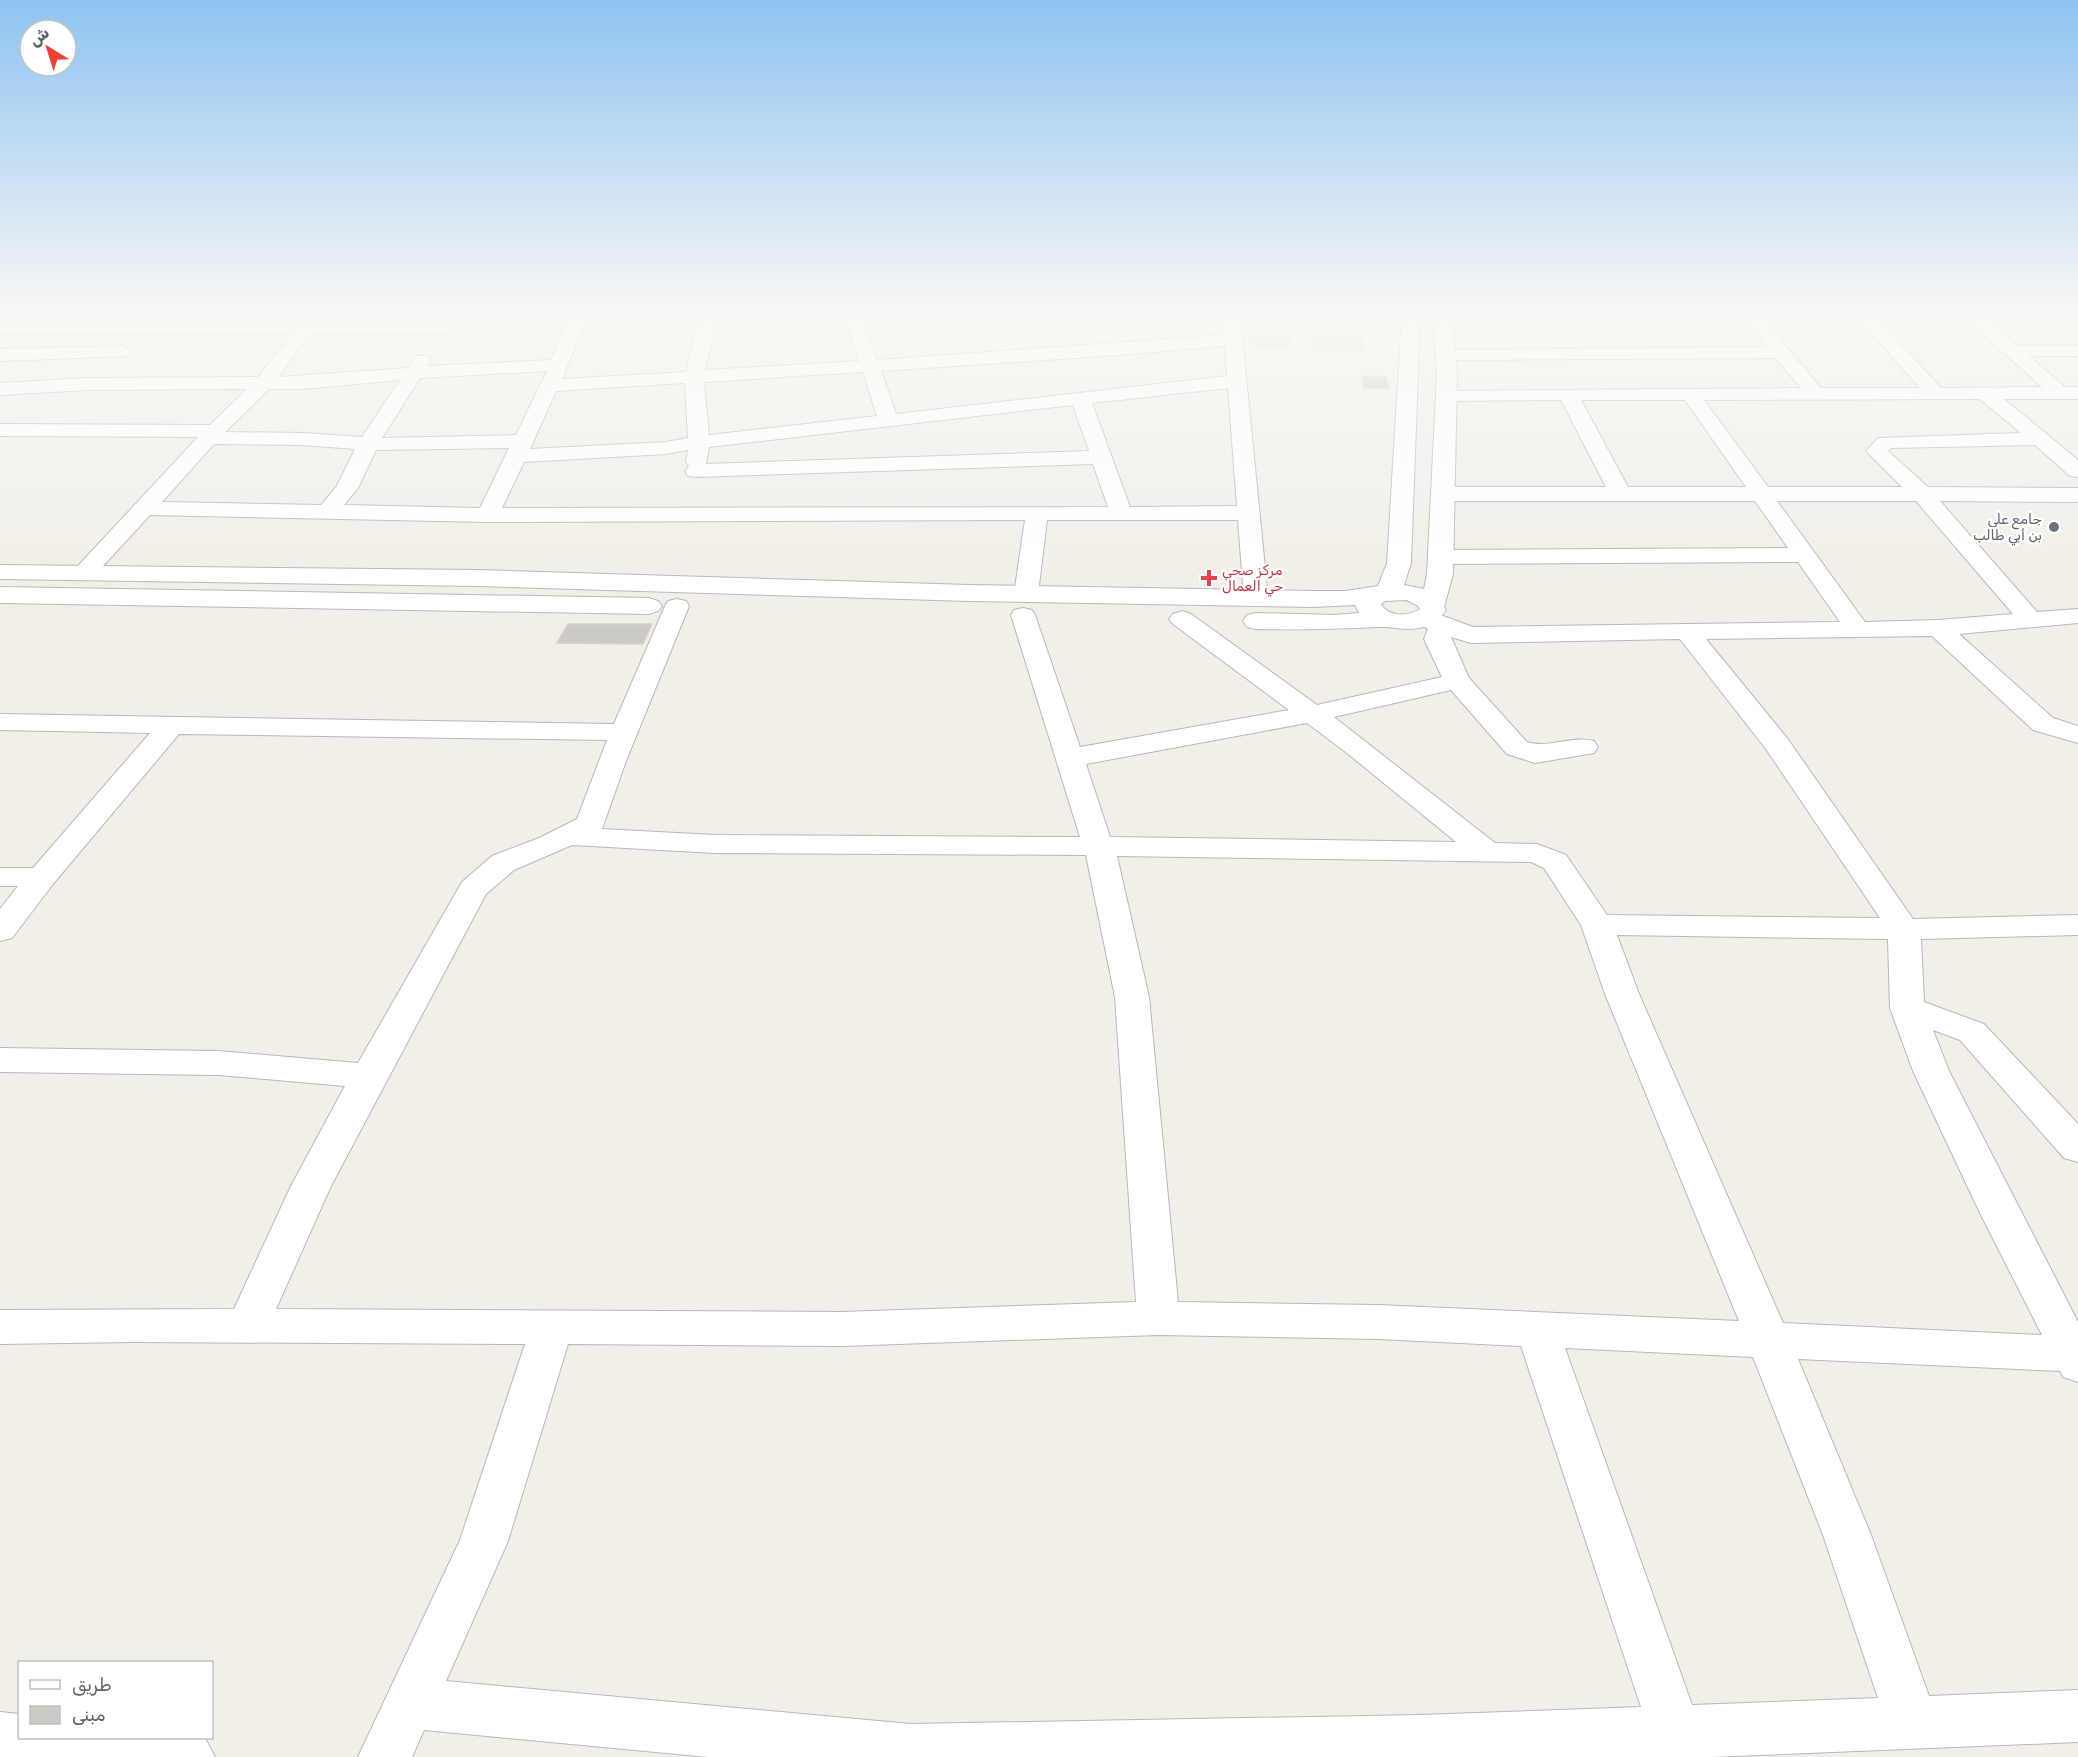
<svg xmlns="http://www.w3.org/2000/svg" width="2078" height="1757" font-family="Rubik,'Noto Naskh Arabic',sans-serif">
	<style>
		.education { fill: #e1ded6 }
		.building { fill: #cccac5; stroke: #d6d1c6; stroke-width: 1.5 }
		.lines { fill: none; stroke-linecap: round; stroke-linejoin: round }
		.street-casing { stroke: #b5b8bc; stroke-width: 2 }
		.secondary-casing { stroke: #b6babf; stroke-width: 2 }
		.street { fill: #fff; fill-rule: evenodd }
		.secondary { fill: #fff; fill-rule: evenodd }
		.worship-dot { fill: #6b7280; stroke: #fff; stroke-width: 2 }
		.health-dot { fill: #e0444e; stroke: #fff; stroke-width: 2 }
		.labels { text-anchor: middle; stroke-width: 4.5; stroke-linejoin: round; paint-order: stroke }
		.far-worship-label { font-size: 14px; fill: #5b616d; stroke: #fff; text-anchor: end }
		.far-health-label { font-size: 14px; fill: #be3a42; stroke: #fff; text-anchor: start }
	</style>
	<rect width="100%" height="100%" fill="#f1efe8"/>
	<!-- education -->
	<path class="education" d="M1253 320 1294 322 1292 349 1249 347Z
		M1329 321 1363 322 1364 351 1309 349 1310 323 1325 324Z"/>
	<!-- building -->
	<path class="building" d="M1362 376 1386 377 1389 388H1364Z
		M568 624H652L643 644 557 643Z"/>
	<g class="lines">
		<defs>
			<path id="street" d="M570 316H588L562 379 686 372 700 316H718L705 370 859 361 844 316H862L877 360 1224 335 1222 316H1240L1268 598 1265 603 1256 605 1247 603 1244 598 1238 520H1047L1038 594 1035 599 1026 601 1017 599 1014 594 1025 520 488 522 150 515 92 578 84 580 76 578 72 573 76 568 198 437 0 436V424L210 425 247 389 88 390 0 395V383L88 378 258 377 292 334H0V324L443 323 449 324 452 328 449 332 443 333 310 334 278 377 408 368 415 356H429L431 360 427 366 551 360ZM1225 346 1227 376 896 414 881 371 1105 356ZM547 371 516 435 382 438 420 378ZM863 372 877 416 709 435 704 382ZM400 380 362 437 303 433 225 432 269 389H303ZM685 383 688 438 666 442 530 449 556 391ZM1228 388 1237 506 1130 507 1092 403ZM1073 405 1089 451 706 464 709 447ZM214 444 303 445 355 449 337 486 321 505 162 502ZM509 448 480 508 344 505 358 488 376 450ZM688 450 686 462 689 466 685 471 688 476 696 477 1093 464 1108 507 502 508 524 462 666 454Z
				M1742 316H1761L1821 388H1920L1856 316H1875L1941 388 2042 387 1963 316H1983L2017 346H2078V356H2029L2065 387H2078V399H2004L2078 460V477L2070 476 2035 445 1891 448 1888 451 1928 487 2078 488V502L1940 501 2037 612 2078 609V623L1959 634 2053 718 2078 726V743L2033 730 1932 636 1706 639 1787 738 1913 919 2078 915V935L1921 939 1924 1002 1984 1024 2078 1124V1162L2064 1158 1960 1040 1933 1030 1949 1071 2078 1322V1382L2063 1377 2060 1371 1798 1359 1871 1535 1929 1696 2078 1690V1742L1711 1757H708L424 1730 412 1757H358L460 1540 525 1344 133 1342 0 1344V1310L234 1309 291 1186 345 1086 218 1075 0 1072V1048L218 1051 358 1063 462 882 492 856 539 838 577 819 607 740 179 734 53 884 12 938 0 941V909L18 886H0V868H33L150 733 0 730V714L614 724 665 606 668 601 677 599 686 601 689 606 626 761 602 829 715 835 1080 837 1011 615 1014 610 1023 608 1032 610 1035 615 1080 747 1289 710 1173 624 1169 619 1173 614 1182 611 1191 614 1317 705 1442 677 1424 639 1428 629 1417 623 1414 618 1417 613 1426 611 1435 613 1473 627 1840 622 1798 562 1440 564 1432 562 1428 557 1432 552 1440 550 1788 548 1755 501H1443L1435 499 1432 494 1435 489 1443 487H1606L1561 400 1446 401 1439 399 1436 395 1439 391 1801 388 1776 358 1445 360 1438 358 1436 354 1438 350 1767 347ZM1980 399 2021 433 1878 438 1866 451 1902 487H1768L1704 400ZM1581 400H1685L1746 487H1628ZM1777 501H1916L2013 614 1938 620 1865 622ZM1451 637 1471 643 1680 639 1766 749 1880 918 1607 915 1566 855 1537 844 1495 843 1334 717 1451 690 1507 754 1535 763 1594 753 1598 747 1594 741C1572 735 1549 749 1527 742L1469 678ZM1307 723 1347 753 1456 842 1110 837 1086 764ZM572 845 715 853 1086 855 1115 997 1136 1302 842 1312 276 1309 331 1186 486 894 514 870ZM1117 856 1531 862 1544 868 1581 925 1605 994 1739 1321 1378 1305 1178 1302 1149 997ZM1617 935 1888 939 1890 1008 1913 1071 1980 1213 2042 1335 1783 1323 1639 994ZM1158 1335 1378 1339 1521 1346 1641 1707 1419 1715 911 1724 446 1681 508 1541 568 1344 842 1346ZM1565 1348 1753 1357 1823 1535 1878 1698 1692 1705Z
				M121 346 127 348 130 352 127 356 0 361V349Z
				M0 1712 20 1714V1738H205L215 1757H0Z"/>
			<path id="secondary" d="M1402 316H1420L1411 563 1404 585 1424 589 1427 574 1437 374 1433 316H1451L1457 374 1453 574 1444 607 1446 610C1441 617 1437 622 1429 625 1410 633 1397 626 1378 627 1336 629 1298 630 1256 629L1247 627 1243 621 1247 615 1256 613 1334 615 1359 613 1355 605 1313 607 969 601 479 586 0 579V565L479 570 969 585 1313 591H1346L1378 586 1387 563ZM1407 600 1418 606 1420 609C1408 617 1388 617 1381 604L1385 601Z
				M0 587 649 598 658 601 662 606 658 611 649 614 0 603Z"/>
		</defs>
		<!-- street casing -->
		<use href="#street" class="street-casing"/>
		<!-- secondary casing -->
		<use href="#secondary" class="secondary-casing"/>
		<!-- street -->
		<use href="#street" class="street"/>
		<!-- secondary -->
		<use href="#secondary" class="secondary"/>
	</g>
	<!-- sky -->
	<linearGradient id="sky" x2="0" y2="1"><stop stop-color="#8fc3f1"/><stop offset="0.56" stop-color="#f9f8f5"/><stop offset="1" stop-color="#f9f8f5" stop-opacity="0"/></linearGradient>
	<rect width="2078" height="562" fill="url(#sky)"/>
	<!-- markers -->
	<circle class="worship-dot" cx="2054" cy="527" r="6"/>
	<path class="health-dot" d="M1206 569h6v6h6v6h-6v6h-6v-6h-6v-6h6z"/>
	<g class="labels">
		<!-- far-worship labels -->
		<g class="far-worship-label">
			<text x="2042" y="524">جامع علي<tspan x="2042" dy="16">بن أبي طالب</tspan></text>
		</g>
		<!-- far-health labels -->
		<g class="far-health-label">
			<text x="1222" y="575">مركز صحي<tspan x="1222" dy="16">حي العمال</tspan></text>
		</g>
	</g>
	<!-- legend -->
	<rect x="18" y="1661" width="195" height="78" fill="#ffffff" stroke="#bfc1c3" stroke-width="1.5"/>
	<rect x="30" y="1680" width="30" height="9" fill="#ffffff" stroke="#bfc1c3" stroke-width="1.5"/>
	<text x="72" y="1691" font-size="18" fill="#5f6368">طريق</text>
	<rect x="30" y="1706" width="30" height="18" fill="#cccac5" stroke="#bfc1c3" stroke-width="1.5"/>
	<text x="72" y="1721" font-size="18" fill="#5f6368">مبنى</text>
	<!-- north arrow -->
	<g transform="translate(48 48) rotate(322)"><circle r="28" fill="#ffffff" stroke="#bfc1c3" stroke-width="1.5"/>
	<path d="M0-4.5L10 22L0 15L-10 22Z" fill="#ea4335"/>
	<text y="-9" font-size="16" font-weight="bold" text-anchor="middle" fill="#5f6368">ش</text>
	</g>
</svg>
